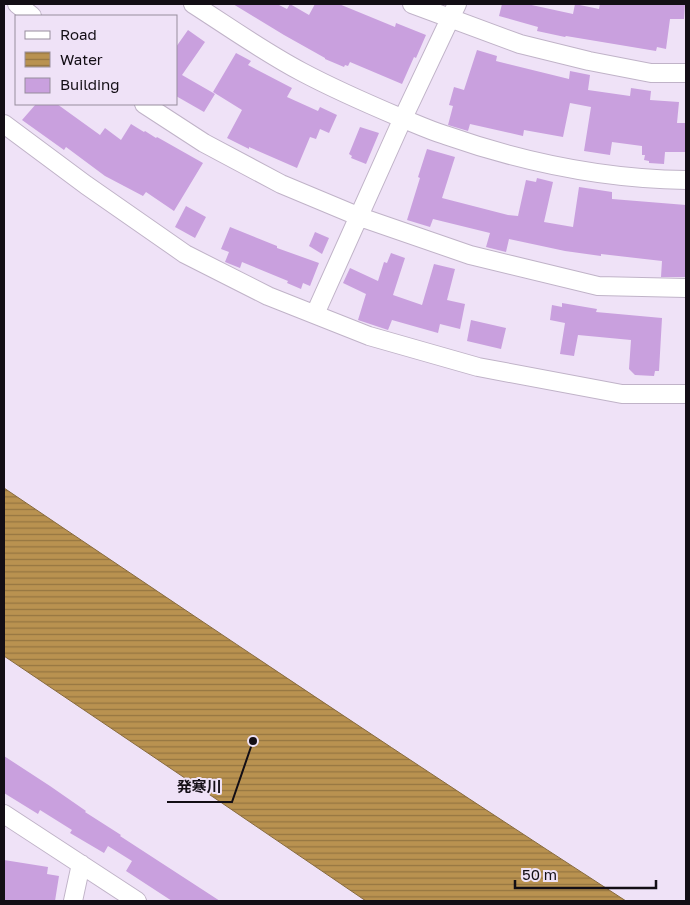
<svg xmlns="http://www.w3.org/2000/svg" width="690" height="905" font-family="'Golos Text','Noto Sans JP',sans-serif">
	<style>
		.water { fill: url(#water-rules); stroke: #876a3e }
		.building { fill: #c9a0de }
		.lines { fill: none; stroke-linecap: round; stroke-linejoin: round }
		.minor-casing { stroke: #c0b3c8; stroke-width: 20 }
		.minor { stroke: #fff; stroke-width: 18 }
		.leader { fill: none; stroke: #130e15; stroke-width: 2 }
		.callout-dot { fill: #130e15; stroke: #efe2f7; stroke-width: 2 }
		.callout-label { font-size: 15px; text-anchor: middle; font-weight: bold; fill: #130e15; stroke: #efe2f7; stroke-width: 4; stroke-linejoin: round; paint-order: stroke }
	</style>
	<defs>
		<pattern id="water-rules" width="6" height="5" patternUnits="userSpaceOnUse" patternTransform="scale(1.25)"><rect width="6" height="5" fill="#b99250"/><path d="M0 2.5h6" fill="none" stroke="#957641"/></pattern>
	</defs>
	<rect width="100%" height="100%" fill="#efe2f7"/>
	<!-- water -->
	<path class="water" d="M4 488C210 627 417 766 626 901H366L216 799 4 656Z"/>
	<!-- building -->
	<path class="building" d="M233 4H277L287 9 290 4 309 15 315 4H339L395 27 396 23 426 35 416 58 414 57 402 84 350 62 348 66 345 65 344 67 325 59V58L284 35Z
		M502 4H527L573 14 575 4 599 9 600 4H685L684 19H670L666 49 657 47 656 51 566 36 565 37 537 31 538 27 499 16Z
		M188 30 205 42 182 75 215 94 204 112 176 96V47Z
		M477 50 497 56 496 61 569 79 570 71 590 75 588 90 630 96 631 88 651 91 650 100 679 102 677 123H686V152H665L664 164 649 163V161L644 160 645 155H642V146L612 142 610 155 584 151 591 107 570 103 563 137 524 130 523 136 470 124 468 131 448 125 453 106 449 105 454 87 464 90Z
		M236 53 251 61 248 65 292 88 287 97 318 111 320 107 337 115 329 133 320 129 316 139 310 137 297 168 249 147V149L227 138 242 110 213 92Z
		M36 104H57L100 135 105 128 121 140 131 124 144 132 145 131 156 138 157 137 203 163 174 211 146 192 143 196 105 176 66 147 64 150 22 120Z
		M360 127 379 133 366 164 351 158 352 156 349 154Z
		M427 149 455 157 442 198 508 215 518 216 526 180 536 182 537 178 553 182 544 222 573 227 579 187 612 192V199L686 205V260L685 277H661L662 261 601 254V256L565 251 509 239 506 252 486 247 490 233 433 219 430 227 407 220 420 178 418 177Z
		M186 206 206 217 195 238 175 227Z
		M230 227 277 246V248L319 263 310 286 303 283 301 289 287 283 288 281 242 262 240 268 225 262 229 252 221 249Z
		M315 232 329 238 322 254 309 246Z
		M391 253 405 258 393 295 422 305 434 264 455 269 447 300 465 304 460 329 440 324 438 333 392 320 388 330 358 320 366 294 343 283 350 268 378 281 384 262 387 263Z
		M562 303 597 309 596 312 662 318 659 371H655L654 376 635 375 629 369 631 340 578 335 574 356 560 354 565 323 550 320 552 305 562 307Z
		M471 320 506 328 501 349 467 341Z
		M4 756 50 786 86 811 85 812 121 835 120 836 220 901H172L126 871 132 861 108 846 104 853 70 833 72 830 40 810 38 814 4 793Z
		M4 860 48 867 47 874 59 876 55 901H4Z"/>
	<g class="lines">
		<defs>
			<path id="minor" d="M17 4 32 16
				M193 4C229 27 264 52 302 72 334 89 366 103 399 117 414 123 429 130 445 135 522 162 605 179 686 180
				M412 4 520 44 589 61 651 73H686
				M144 104 204 143 281 184 360 217 470 255 598 286 686 288
				M4 124 86 185 185 254 268 296 369 336 478 367 622 394H686
				M315 314 403 118 457 4
				M4 814 137 901
				M73 901 81 864"/>
		</defs>
		<!-- minor casing -->
		<use href="#minor" class="minor-casing"/>
		<!-- minor -->
		<use href="#minor" class="minor"/>
	</g>
	<!-- callouts -->
	<path class="leader" d="M253 741L232 802H167"/>
	<circle class="callout-dot" cx="253" cy="741" r="5"/>
	<g class="callout-label">
		<text x="199" y="792">発寒川</text>
	</g>
	<!-- border -->
	<rect width="690" height="905" fill="none" stroke="#130e15" stroke-width="10"/>
	<!-- legend -->
	<rect x="15" y="15" width="162" height="90" fill="#efe2f7" stroke="#978d9d"/>
	<rect x="25" y="31" width="25" height="8" fill="#ffffff" stroke="#978d9d"/>
	<text x="60" y="40" font-size="15" fill="#130e15">Road</text>
	<rect x="25" y="52" width="25" height="15" fill="url(#water-rules)" stroke="#978d9d"/>
	<text x="60" y="65" font-size="15" fill="#130e15">Water</text>
	<rect x="25" y="78" width="25" height="15" fill="#c9a0de" stroke="#978d9d"/>
	<text x="60" y="90" font-size="15" fill="#130e15">Building</text>
	<!-- scale -->
	<path d="M515 880v8h141v-8" fill="none" stroke="#130e15" stroke-width="2.5"/>
	<text x="522" y="880" font-size="15" fill="#130e15" stroke="#efe2f7" stroke-width="4" paint-order="stroke">50 m</text>
</svg>
